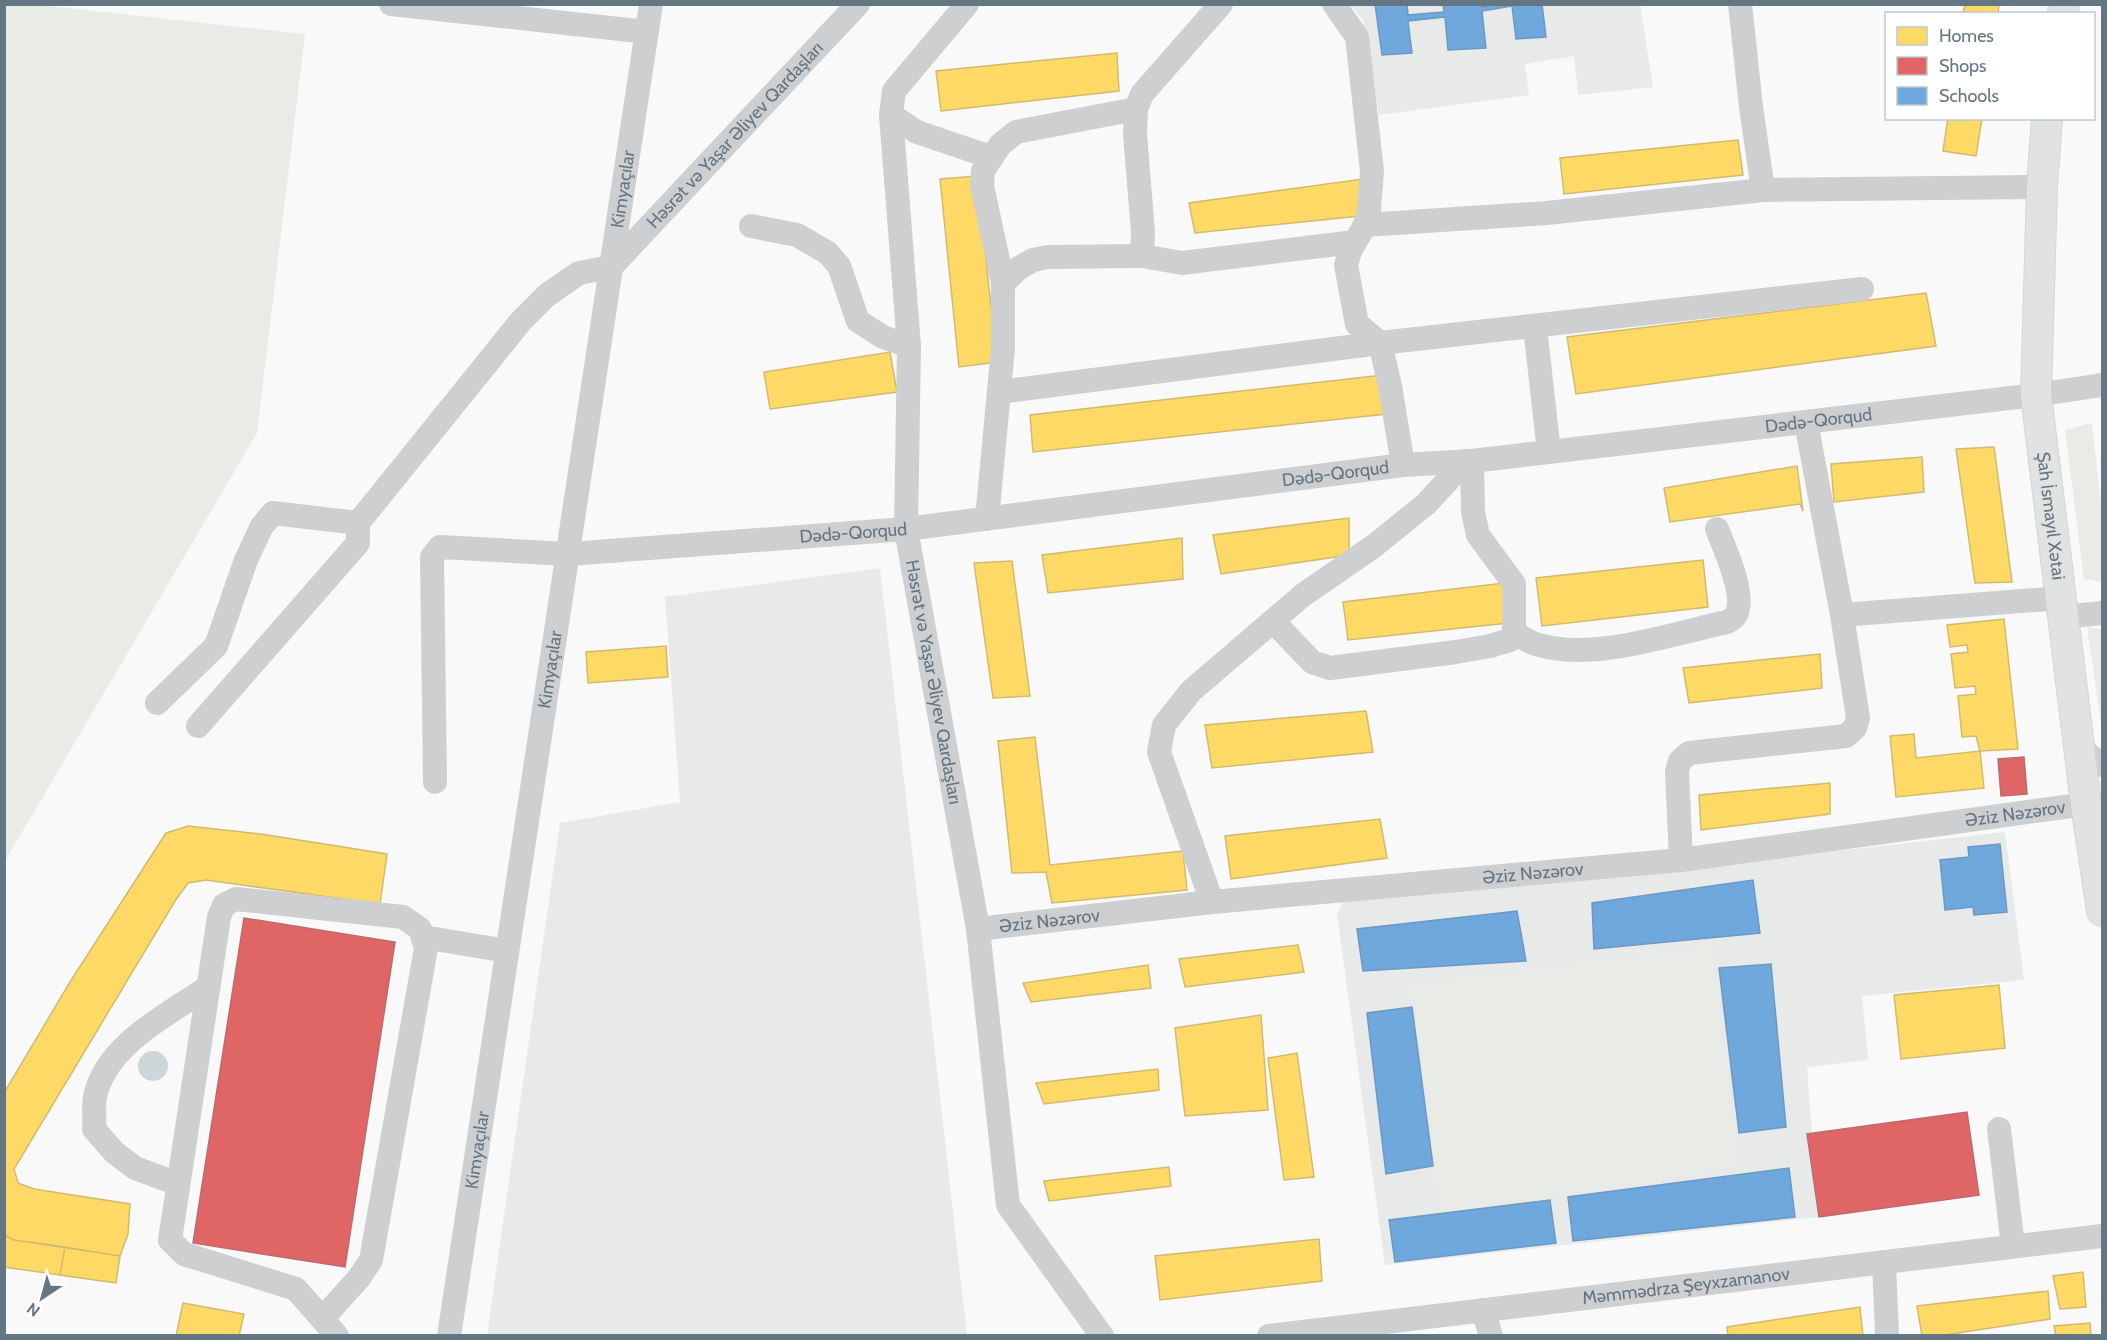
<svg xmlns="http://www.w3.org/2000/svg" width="2107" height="1340" font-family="Cabin,sans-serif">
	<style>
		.built { fill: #e8e9e9 }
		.green { fill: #e8ebe6 }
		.water { fill: #ced6d9 }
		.homes { fill: #ffd966; stroke: #d1bb6f; stroke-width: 1.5 }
		.shops { fill: #e06666; stroke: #bb6b6f; stroke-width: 1.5 }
		.schools { fill: #6fa8dc; stroke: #6c99c1; stroke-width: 1.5 }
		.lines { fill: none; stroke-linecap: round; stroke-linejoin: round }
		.major-casing { stroke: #d5d6d7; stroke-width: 32 }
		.minor { stroke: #cecfd0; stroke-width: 24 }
		.major { stroke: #e1e2e2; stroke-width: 30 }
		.labels { text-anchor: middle; stroke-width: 6; stroke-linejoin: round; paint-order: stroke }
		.street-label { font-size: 18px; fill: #657683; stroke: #fff }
	</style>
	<rect width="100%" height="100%" fill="#f9f9f9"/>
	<!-- built -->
	<path class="built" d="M1350 5H1640L1653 87 1578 95 1574 56 1525 64 1529 95 1379 115 1363 20Z
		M880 568 967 1335H487L560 823 680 802 665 597Z
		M2005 832 2024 980 1862 996 1868 1060 1807 1067 1818 1217 1385 1265 1337 914 1346 897 1748 861Z"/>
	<!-- green -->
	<path class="green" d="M5 4 40 5 305 34 257 433 5 861Z
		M2092 423 2102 514V582L2084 579 2065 430Z
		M2087 627 2102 629V729Z
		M1712 948 1735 1165 1442 1213 1412 987Z"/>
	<!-- water -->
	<path class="water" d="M138 1066a15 15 0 1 1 30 0a15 15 0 1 1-30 0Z"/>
	<!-- homes -->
	<path class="homes" d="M1965 4H1999L1998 14H1963Z
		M1117 53 1119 91 941 111 936 71Z
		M1948 118H1982L1976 156 1943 151Z
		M1738 140 1743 175 1564 194 1560 158Z
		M977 176 997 362 959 367 940 179Z
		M1363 179 1360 216 1195 233 1189 203Z
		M1926 293 1936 346 1576 394 1567 337Z
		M890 352 897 392 770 409 764 372Z
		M1383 375 1387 414 1033 452 1030 415Z
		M1994 447 2012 582 1975 583 1956 449Z
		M1922 457 1924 492 1834 502 1831 464Z
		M1797 466 1803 511 1800 504 1670 522 1664 488Z
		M1349 518V555L1221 574 1213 535Z
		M1182 538 1183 579 1048 593 1042 555Z
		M1703 560 1708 607 1542 626 1536 578Z
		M1012 561 1030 696 993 698 974 563Z
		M1504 583 1508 623 1348 640 1343 602Z
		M2004 619 2018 749 1980 751 1976 736 1962 737 1958 696 1976 694 1975 686 1955 688 1951 654 1968 652 1967 645 1950 647 1947 625Z
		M666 646 668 677 588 683 586 652Z
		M1820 654 1822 688 1689 703 1683 668Z
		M1366 711 1373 752 1212 768 1205 725Z
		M1914 734 1916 758 1980 751 1984 788 1896 797 1890 736Z
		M1035 737 1050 865 1183 851 1187 890 1052 903 1046 872 1012 873 998 741Z
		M1830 783V814L1701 830 1699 795Z
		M1380 819 1387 858 1231 879 1225 836Z
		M188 826 261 834 387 854 380 904 206 880 188 883 175 901 14 1169 18 1183 34 1189 130 1204 128 1234 120 1256 14 1240 4 1235V1093L70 982 166 833Z
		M1298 945 1304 972 1185 987 1179 959Z
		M1148 965 1151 988 1031 1002 1023 983Z
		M1999 985 2005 1048 1901 1059 1894 995Z
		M1261 1015 1268 1110 1185 1116 1175 1028Z
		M1297 1053 1314 1177 1284 1180 1268 1058Z
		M1158 1069 1159 1090 1044 1104 1036 1083Z
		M1169 1167 1171 1186 1049 1201 1044 1181Z
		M4 1235 14 1240 65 1247 60 1275 4 1267Z
		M1319 1239 1322 1281 1160 1300 1155 1256Z
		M65 1247 120 1256 116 1283 60 1275Z
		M2083 1272 2086 1307 2060 1309 2053 1276Z
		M2048 1291 2050 1319 1938 1336H1922L1917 1306Z
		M183 1303 244 1314 239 1336H176Z
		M1860 1307 1863 1336H1728L1727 1327Z
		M2090 1323 2091 1336H2056L2054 1326Z"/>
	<!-- shops -->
	<path class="shops" d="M2024 757 2027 794 2001 796 1998 759Z
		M244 918 395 942 345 1267 193 1243Z
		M1967 1112 1979 1195 1819 1217 1807 1134Z"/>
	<!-- schools -->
	<path class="schools" d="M1375 4H1407L1408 15 1444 12 1443 4H1481L1482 7 1499 4H1542L1546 37 1516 39 1512 6 1482 11 1486 48 1448 50 1445 17 1408 21 1412 53 1382 55Z
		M2000 844 2007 912 1974 915 1973 907 1945 910 1940 860 1969 857 1968 847Z
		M1753 880 1760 933 1594 949 1592 903Z
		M1517 911 1526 961 1363 971 1357 929Z
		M1771 964 1786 1127 1739 1133 1719 968Z
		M1412 1007 1433 1166 1386 1174 1367 1013Z
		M1789 1168 1795 1217 1573 1241 1568 1197Z
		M1550 1200 1556 1243 1395 1262 1389 1220Z"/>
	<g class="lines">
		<defs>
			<g id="major">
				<path d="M2063 14 2064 4"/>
				<path id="s7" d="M2047 118 2042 187 2036 395 2086 804 2102 911"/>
			</g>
		</defs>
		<!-- major casing -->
		<use href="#major" class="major-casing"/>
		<!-- minor -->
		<g class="minor">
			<path d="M391 4 647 32"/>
			<path id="s1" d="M967 4 894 91 891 115 909 346 906 529 978 929 1008 1205 1102 1336"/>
			<path d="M1334 4 1357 37 1372 171 1369 210 1365 225 1350 251 1346 265 1357 324 1380 343 1390 386 1403 465"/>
			<path d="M1740 4 1751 107 1763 190"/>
			<path d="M891 115 917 132 991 157"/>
			<path d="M1365 225 1547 213 1763 190 2042 187"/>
			<path d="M751 226 797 235 828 253 839 266 858 321 883 337 909 346"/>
			<path d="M1142 256 1182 263 1354 242"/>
			<path d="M1003 283 982 186 983 171 1000 145 1016 132 1136 109"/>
			<path d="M1535 327 1549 452"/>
			<path d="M999 392 1380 343 1862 289"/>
			<path d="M987 519 1003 348V283L1019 268 1033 260 1048 257 1142 256 1143 232 1135 134 1136 109 1142 94 1221 4"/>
			<path d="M1842 615 2060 598"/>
			<path d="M2062 617 2102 613"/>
			<path d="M1273 621 1312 662 1330 668 1456 652 1490 646 1510 640 1514 632V584L1478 535 1473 512 1472 461"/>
			<path d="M1514 632C1522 637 1530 643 1539 645 1595 661 1671 634 1727 622 1730 620 1733 619 1735 616 1748 599 1724 547 1717 529"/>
			<path d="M157 703 216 646 246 560 262 526 273 513 358 523"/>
			<path id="s2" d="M198 726 358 543V523L521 321 547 295 579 273 611 267 858 4"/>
			<path d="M2079 747 2102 765"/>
			<path id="s3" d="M435 782 432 557 440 547 569 554 906 529 1403 465 1472 461 2036 395 2102 385"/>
			<path d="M1681 860 1677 771 1680 761 1689 753 1846 736 1855 728 1858 718 1842 615 1806 422"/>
			<path d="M1212 902 1159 752 1164 725 1191 691 1303 595 1374 546 1426 504 1466 461"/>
			<path id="s4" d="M978 929 1212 902 1681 860 2086 804"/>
			<path d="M423 937 507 951"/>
			<path d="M1999 1129 2013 1246"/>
			<path d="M178 1184 135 1168 114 1152 94 1129C95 1119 93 1107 95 1097 105 1045 169 1014 208 987"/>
			<path d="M1884 1262 1887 1336"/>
			<path d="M1483 1310 1491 1336"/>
			<path d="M323 1318 359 1278 371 1260 426 948 420 929 403 917 236 899 224 905 219 917 170 1240 184 1254 296 1289 337 1336"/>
			<path id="s5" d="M449 1336 651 4"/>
			<path id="s6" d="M1269 1336 2102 1236"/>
		</g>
		<!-- major -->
		<use href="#major" class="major"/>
	</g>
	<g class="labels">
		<!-- street labels -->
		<g class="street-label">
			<text dy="6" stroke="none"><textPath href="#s2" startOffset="812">Həsrət və Yaşar Əliyev Qardaşları</textPath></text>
			<text dy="6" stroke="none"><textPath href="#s5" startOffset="1160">Kimyaçılar</textPath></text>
			<text dy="6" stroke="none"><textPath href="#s3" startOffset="1624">Dədə-Qorqud</textPath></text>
			<text dy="6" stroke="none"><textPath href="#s3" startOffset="1138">Dədə-Qorqud</textPath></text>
			<text dy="6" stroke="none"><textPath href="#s7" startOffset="399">Şah İsmayıl Xətai</textPath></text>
			<text dy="6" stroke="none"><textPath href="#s3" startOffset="652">Dədə-Qorqud</textPath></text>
			<text dy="6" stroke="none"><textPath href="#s5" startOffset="674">Kimyaçılar</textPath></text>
			<text dy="6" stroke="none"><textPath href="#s1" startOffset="708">Həsrət və Yaşar Əliyev Qardaşları</textPath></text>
			<text dy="6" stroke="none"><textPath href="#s4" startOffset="1044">Əziz Nəzərov</textPath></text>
			<text dy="6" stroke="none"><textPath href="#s4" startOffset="558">Əziz Nəzərov</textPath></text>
			<text dy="6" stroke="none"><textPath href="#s4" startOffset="72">Əziz Nəzərov</textPath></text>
			<text dy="6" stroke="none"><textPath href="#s5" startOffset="188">Kimyaçılar</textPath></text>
			<text dy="6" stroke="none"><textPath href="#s6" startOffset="420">Məmmədrza Şeyxzamanov</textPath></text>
		</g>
	</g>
	<!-- border -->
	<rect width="2107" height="1340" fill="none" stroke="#657683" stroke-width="12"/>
	<!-- legend -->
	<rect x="1885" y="12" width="210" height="108" fill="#ffffff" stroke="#c1c8cd" stroke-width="1.5"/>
	<rect x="1897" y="27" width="30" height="18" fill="#ffd966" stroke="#c1c8cd" stroke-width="1.5"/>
	<text x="1939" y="42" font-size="18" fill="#657683">Homes</text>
	<rect x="1897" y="57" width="30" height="18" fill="#e06666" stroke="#c1c8cd" stroke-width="1.5"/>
	<text x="1939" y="72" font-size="18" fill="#657683">Shops</text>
	<rect x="1897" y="87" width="30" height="18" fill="#6fa8dc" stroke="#c1c8cd" stroke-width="1.5"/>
	<text x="1939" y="102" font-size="18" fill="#657683">Schools</text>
	<!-- north arrow -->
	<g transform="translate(42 1298) rotate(216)" stroke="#ffffff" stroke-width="4.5" paint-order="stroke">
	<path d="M0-4.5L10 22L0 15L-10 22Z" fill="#657683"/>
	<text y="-9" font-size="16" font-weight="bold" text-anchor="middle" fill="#657683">N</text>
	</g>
</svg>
